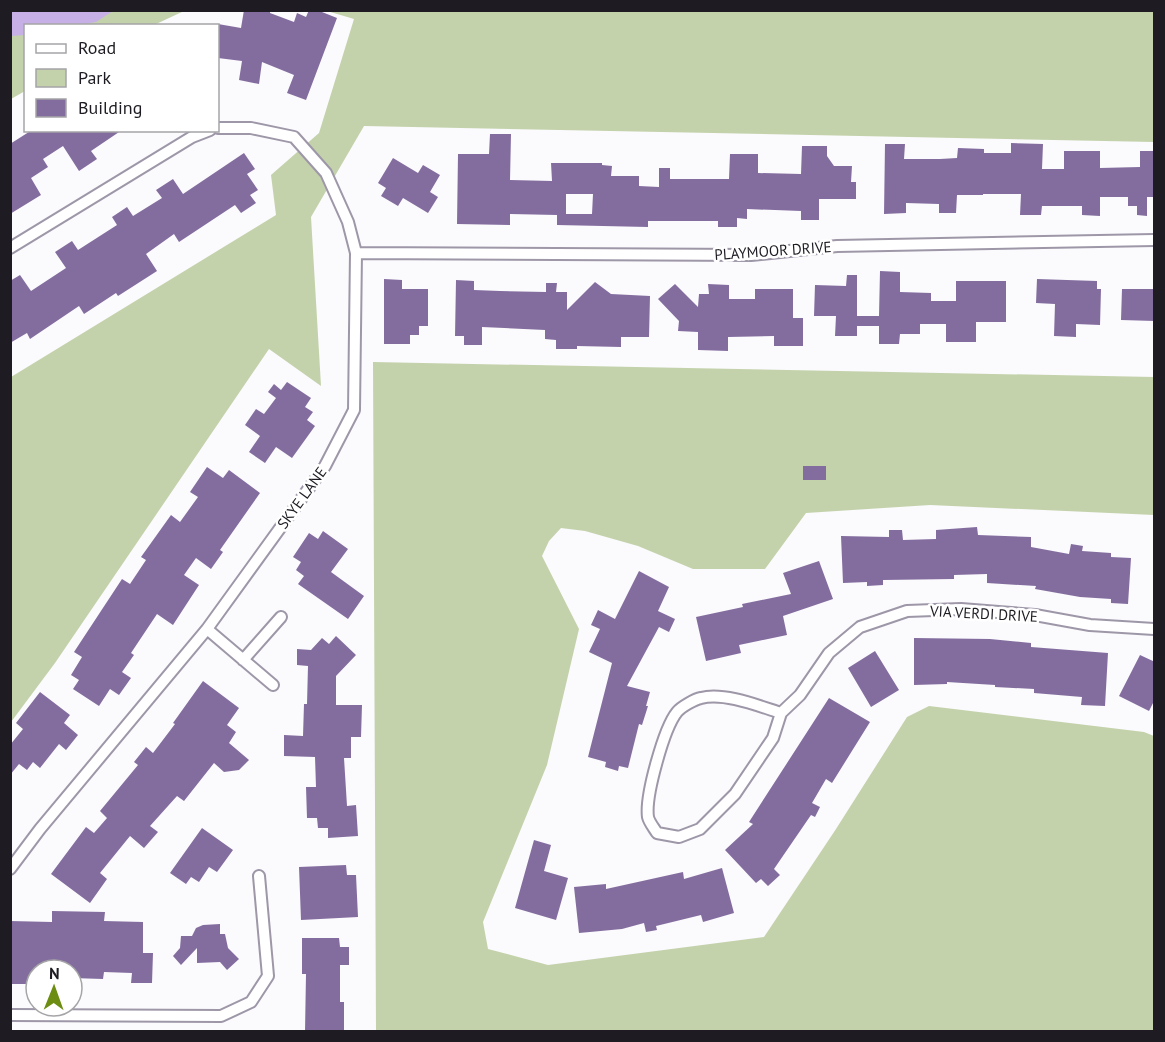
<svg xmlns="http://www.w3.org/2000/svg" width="1165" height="1042" font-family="'PT Sans',sans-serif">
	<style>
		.green { fill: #c3d2ab }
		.water { fill: #c7b0e6 }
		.building { fill: #836d9f; fill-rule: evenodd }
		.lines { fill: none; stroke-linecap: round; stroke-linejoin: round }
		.minor-casing { stroke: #9e97a8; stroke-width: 14 }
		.minor { stroke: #fff; stroke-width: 10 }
		.labels { text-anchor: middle; stroke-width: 5; stroke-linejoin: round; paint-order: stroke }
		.street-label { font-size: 15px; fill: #1e1c22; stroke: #fff }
	</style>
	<rect width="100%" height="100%" fill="#fbfafd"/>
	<!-- green -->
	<path class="green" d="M11 11H184L154 25 26 26 25 91 11 99Z
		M327 11H1154V142L364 126 311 217 321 386 269 349 55 663 11 722V377L276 215 271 175 319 133 354 19Z
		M373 362 1154 377V515L930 505 806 513 765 569H693L638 546 585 531 561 528 549 541 542 556 579 629 547 765 483 922 488 949 548 965 764 937 836 829 907 717 929 706 1144 732 1154 736V1031H376Z"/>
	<!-- water -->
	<path class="water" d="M11 10H113V11L96 22 79 25 26 26 25 35 11 36Z"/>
	<!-- building -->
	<path class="building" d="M244 10H270V13L294 22 297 13 306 17 309 10H317L337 18 306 100 287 93 294 75 262 62 259 84 239 80 242 61 218 58V24L241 28Z
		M32 130H122L91 151 97 159 79 171 63 146 43 159 48 167 31 178 41 195 10 214V144Z
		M490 134H511L510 180 552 181 551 163H602V165L612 166 611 176H639V186L659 187V168H670V179H729L730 154H758V173L801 174 802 146H827V156L834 166H852L851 182H856V199H819V220H801V211L747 209V219L737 218V227H718V221H648V227L557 225V215L510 214V225L457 224 458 154H489ZM566 194H593L592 214H566Z
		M1011 143 1043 144 1042 169H1064V151H1100V168L1140 167V151H1155V197H1147V216L1137 215V206H1128V197H1100V216L1082 215V206H1042L1041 215H1020L1021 194H983V195H957L956 213H939V204L906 203V213L884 214 885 144H905L904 159H940L957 158 958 148 984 149V153H1011Z
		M244 153 255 169 247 174 258 190 250 195 256 203 241 213 235 205 179 242 174 234 146 254 157 271 118 296 116 293 84 314 79 306 30 339 27 333 10 343V281L20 275 31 291 66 268 55 252 72 241 78 250 117 225 112 217 127 207 133 216 162 198 156 190 173 179 183 194Z
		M393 158 418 173 423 165 440 175 430 192 438 197 428 213 403 198 398 206 381 196 386 188 378 183Z
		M880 271 900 272V292L931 293V301H956V281H1006V322H976V342H946V324H920V334H900L899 344H879V326H857V336H835L836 316H814L815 285 846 286 847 275H857V316H879Z
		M384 279 402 280V289H428V326H419V335H410V344H384Z
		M1037 279 1097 281V289H1101L1100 325 1076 324V337L1054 336 1055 304 1036 303Z
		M456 280 474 281V290L500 291 546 292V283H557L556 292H567V310L595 282 611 294 650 296 649 337H621V347L577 346V349H556V340L545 339V330L482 327V345H464V336H455Z
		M675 284 698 307 699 294H709L708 284 729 285V299H755V289H793V318H803V346H774V336L728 337V351L698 350V332L678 331 679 321 658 299Z
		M1122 289H1155V321L1121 320Z
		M287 382 311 398 305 407 313 412 307 420 315 426 292 458 276 447 265 463 249 452 260 436 245 425 256 409 264 414 276 398 268 392 274 384 281 390Z
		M803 466H826V480H803Z
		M207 467 223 478 229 470 260 493 220 550 223 552 211 569 196 558 184 575 199 585 184 608 173 625 157 614 131 653 134 655 122 672 131 678 119 695 110 689 99 706 73 689 79 680 71 675 82 657 74 652 122 579 130 584 146 560 141 557 171 515 180 522 198 497 190 492Z
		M977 527 978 535 1031 537V547L1069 554 1071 544 1083 546 1082 551 1111 553V557L1131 558 1128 604 1111 603V599L1080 597 1035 589 1036 586 987 583V574L954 575V579L883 580V585L867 586V582L843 583 841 536 889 537V530H902L903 540 936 539V530Z
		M323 531 348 549 331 572 364 596 348 619 298 584 304 576 296 570 301 562 293 557 309 533 318 539Z
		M819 561 833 599 783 616 787 635 739 645 741 653 706 661 696 617 743 607 742 604 791 594 783 573Z
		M639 571 669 587 658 611 675 619 669 632 659 627 627 686 650 692 646 706H648L642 725 639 724 628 768 619 766 618 771 605 767 606 762 588 757 612 663 589 652 600 629 591 625 598 610 615 619Z
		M336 636 356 655 336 676V705H362L361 737H351V758H344L347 806 356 805 358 836 328 838V828H318L317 818H307L306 787H316L315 757 284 756V735L303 736 304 704H307L308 666 297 665V649L311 650 322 638 329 644Z
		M914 638 990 639 1031 643V647L1108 653 1105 706 1081 705 1082 697 1034 693V689L995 687V685L947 682V684L914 685Z
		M875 651 899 690 871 707 848 668Z
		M1140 655 1155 662V699L1149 711 1119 696Z
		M203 681 239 708 227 725 236 732 229 743 249 760 239 770 224 772 214 763 184 801 177 796 150 826 158 832 144 848 130 836 100 873 107 879 90 903 51 874 86 827 94 833 107 818 100 811 138 765 134 762 146 747 153 753 175 724 173 723Z
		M40 692 70 715 64 723 78 735 66 750 59 744 40 768 33 762 27 770 19 764 10 775V745L23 729 16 723Z
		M829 698 870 722 832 783 826 779 812 803 820 807 815 817 811 815 774 869 780 875 768 886 761 879 756 883 725 850 753 824 749 822Z
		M202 828 233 850 217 872 209 867 199 882 191 877 186 884 170 873Z
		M534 840 551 845 544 871 568 878 556 920 515 908Z
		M346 865 347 875H356L358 917 301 920 299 867Z
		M722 868 734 913 703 922 701 915 656 926 657 930 646 932 644 923 622 929 579 933 574 887 606 884V889L683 872 684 879Z
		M52 911 105 912 104 921 143 922V953H153L152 983H131L132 973 104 972 103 979 72 978V970H33L32 984H10V921L52 922Z
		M220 924V934H225L228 948 239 959 227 970 220 962 197 963V948L181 965 173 956 180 948 181 936H192L196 928 203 925Z
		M302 938H339L340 947H349V965H340V1002H344V1032H305L306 974H302Z"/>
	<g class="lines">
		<defs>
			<path id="minor" d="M10 248 192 137 210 130
				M356 253 751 255 837 246 1154 240
				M207 629 273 685
				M243 660 281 617
				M781 713C759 706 724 692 701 698 695 699 681 707 677 712 664 728 645 796 648 817 649 822 654 828 657 833L679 837 700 829 735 794 773 738 781 713 800 695 829 653 860 627 907 611 961 609 1035 615 1090 625 1154 629
				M10 869 40 829 207 629 325 466 354 410 356 253 348 222 326 173 294 137 251 128H218
				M10 1015 221 1016 251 1002 268 976 259 876"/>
		</defs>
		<!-- minor casing -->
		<use href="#minor" class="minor-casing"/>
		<!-- minor -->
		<use href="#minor" class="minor"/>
	</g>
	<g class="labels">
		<!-- street labels -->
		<g class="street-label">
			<text transform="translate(773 251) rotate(-4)" y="5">PLAYMOOR DRIVE</text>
			<text transform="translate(302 498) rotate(-54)" y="5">SKYE LANE</text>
			<text transform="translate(984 614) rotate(3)" y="5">VIA VERDI DRIVE</text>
		</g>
	</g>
	<!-- border -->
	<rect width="1165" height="1042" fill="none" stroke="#1e1c22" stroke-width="24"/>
	<!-- legend -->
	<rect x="24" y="24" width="195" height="108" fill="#ffffff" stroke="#a5a4a7" stroke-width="1.5"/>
	<rect x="36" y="44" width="30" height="9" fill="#ffffff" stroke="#a5a4a7" stroke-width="1.5"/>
	<text x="78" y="54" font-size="18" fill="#1e1c22">Road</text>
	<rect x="36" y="69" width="30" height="18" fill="#c3d2ab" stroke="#a5a4a7" stroke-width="1.5"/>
	<text x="78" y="84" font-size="18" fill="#1e1c22">Park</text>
	<rect x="36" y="99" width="30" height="18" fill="#836d9f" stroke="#a5a4a7" stroke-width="1.5"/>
	<text x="78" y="114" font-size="18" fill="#1e1c22">Building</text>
	<!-- north arrow -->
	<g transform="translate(54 988) rotate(1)"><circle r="28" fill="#ffffff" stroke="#a5a4a7" stroke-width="1.5"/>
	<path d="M0-4.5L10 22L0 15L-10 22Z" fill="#6c8d12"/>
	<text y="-9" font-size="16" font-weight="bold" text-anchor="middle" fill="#1e1c22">N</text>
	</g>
</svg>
